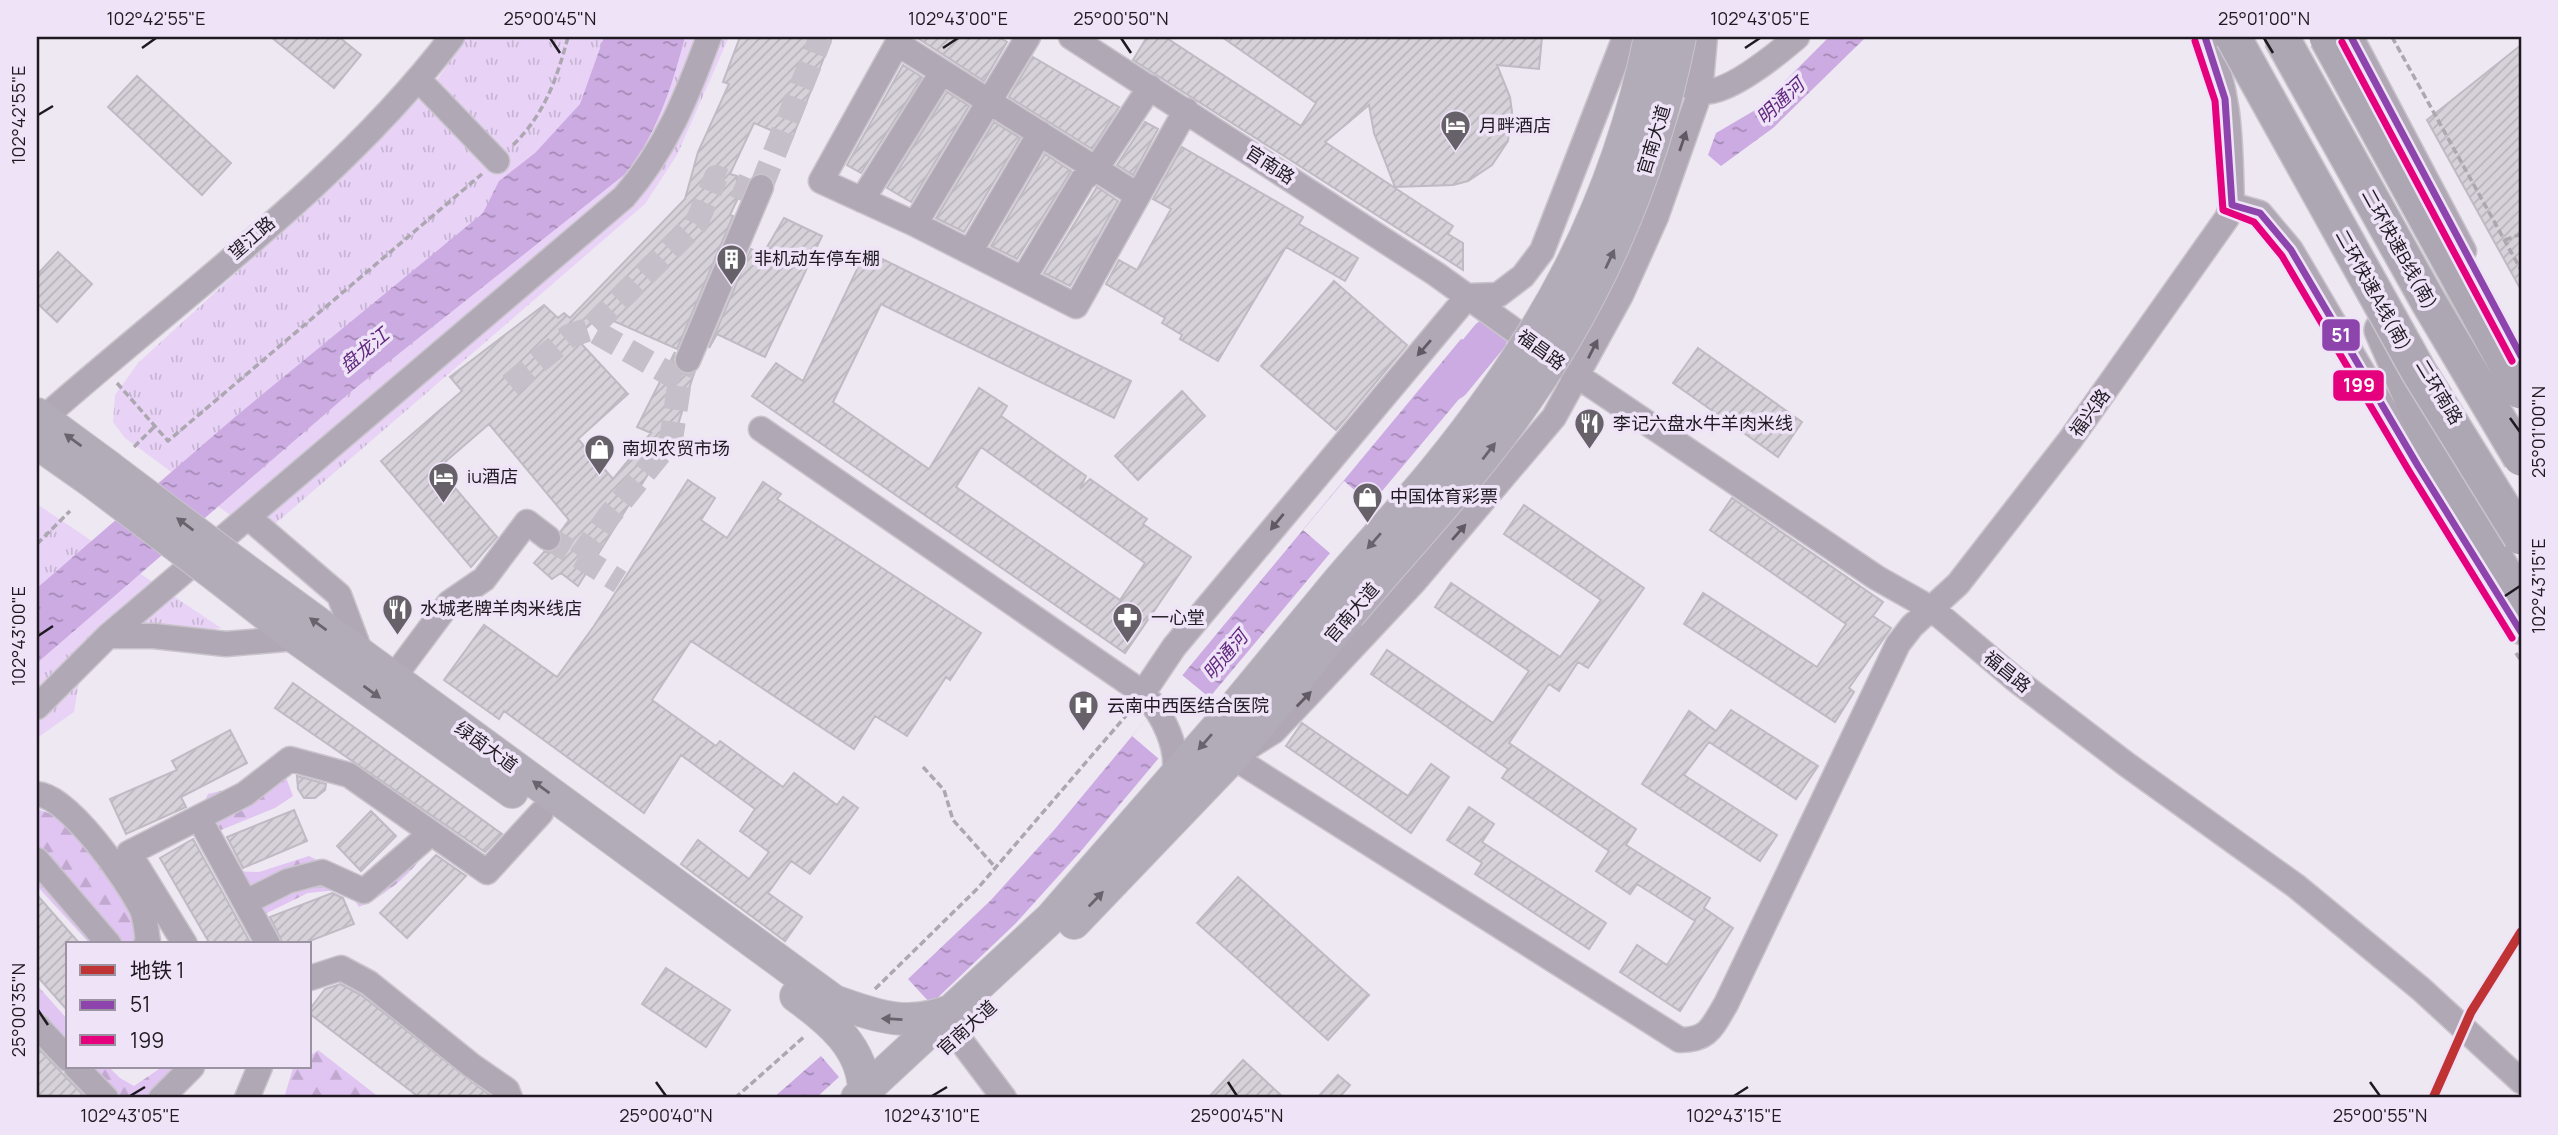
<svg xmlns="http://www.w3.org/2000/svg" width="2558" height="1135" font-family="Manrope,'Noto Sans SC',sans-serif">
	<style>
		.forest { fill: url(#forest-firs) }
		.park { fill: url(#park-tufts) }
		.water { fill: url(#water-ripples) }
		.pier { fill: #eee8f3 }
		.lines { fill: none; stroke-linecap: round; stroke-linejoin: round }
		.river { stroke: #ccabe2; stroke-width: 37 }
		.building { fill: url(#building-hatch); stroke: #bfbac3; stroke-width: 2; fill-rule: evenodd }
		.minor-tunnel { stroke: #c5bfc9; stroke-width: 24; stroke-dasharray: 24 12; stroke-linecap: butt }
		.minor-casing { stroke: #c9c4cc; stroke-width: 27 }
		.major-casing { stroke: #c9c4cc; stroke-width: 34 }
		.highway-casing { stroke: #c9c4cc; stroke-width: 38 }
		.path { stroke: #aca7b0; stroke-width: 3.5; stroke-dasharray: 7 3.5; stroke-linecap: butt }
		.minor { stroke: #b0a9b5; stroke-width: 24 }
		.major { stroke: #b2acb8; stroke-width: 32 }
		.highway { stroke: #ada7b3; stroke-width: 35 }
		.major-bridge-casing { stroke: #c9c4cc; stroke-width: 34; stroke-linecap: butt }
		.highway-bridge-casing { stroke: #c9c4cc; stroke-width: 38; stroke-linecap: butt }
		.major-bridge { stroke: #b2acb8; stroke-width: 32 }
		.highway-bridge { stroke: #ada7b3; stroke-width: 35 }
		.bus-1-casing { stroke: #efe3f8; stroke-width: 12 }
		.bus-2-casing { stroke: #efe3f8; stroke-width: 12 }
		.bus-1 { stroke: #8e44ad; stroke-width: 7 }
		.bus-2 { stroke: #e5007d; stroke-width: 7 }
		.metro-1-casing { stroke: #efe3f8; stroke-width: 14 }
		.metro-1 { stroke: #bf3334; stroke-width: 9 }
		.oneway { fill: #605a64 }
		.oneway2 { fill: #68636c }
		.ticks { fill: none; stroke: #1f1a21; stroke-width: 2.5 }
		.labels { text-anchor: middle; stroke-width: 7; stroke-linejoin: round; paint-order: stroke }
		.poi-label { font-size: 18px; fill: #1f1a21; stroke: #efe3f8; text-anchor: start }
		.street-label { font-size: 18px; fill: #1f1a21; stroke: #efe3f8 }
		.water-label { font-size: 19px; font-style: italic; fill: #61297f; stroke: #efe3f8 }
		.line-badge { stroke: #efe3f8; stroke-width: 2.5 }
		.badge-label { font-size: 19px; text-anchor: middle; font-weight: bold; fill: #fff }
		.neatline { fill: none; stroke: #1f1a21; stroke-width: 2.5 }
		.ticks-label { font-size: 18px; text-anchor: middle; fill: #1f1a21 }
	</style>
	<defs>
		<pattern id="forest-firs" width="22" height="20" patternUnits="userSpaceOnUse" patternTransform="scale(1.75)"><rect width="22" height="20" fill="#e0c4f1"/><path d="M5 1l3.5 6h-7zM16 11l3.5 6h-7z" fill="#c0a8ce"/></pattern>
		<pattern id="park-tufts" width="24" height="20" patternUnits="userSpaceOnUse" patternTransform="scale(1.75)"><rect width="24" height="20" fill="#e8d3f6"/><path d="M3 7l-1-3M5 7V3M7 7l1-3M15 17l-1-3M17 17v-4M19 17l1-3" fill="none" stroke="#c7b5d3"/></pattern>
		<pattern id="water-ripples" width="26" height="14" patternUnits="userSpaceOnUse" patternTransform="scale(1.75)"><rect width="26" height="14" fill="#ccabe2"/><path d="M2 4q2-2 4 0t4 0M15 11q2-2 4 0t4 0" fill="none" stroke="#a58ab7"/></pattern>
		<pattern id="building-hatch" width="6" height="6" patternUnits="userSpaceOnUse" patternTransform="scale(1.75)"><rect width="6" height="6" fill="#d7d2da"/><path d="M-1 1l2-2M0 6l6-6M5 7l2-2" fill="none" stroke="#b8b4bb"/></pattern>
	</defs>
	<rect width="100%" height="100%" fill="#eee8f3"/>
	<!-- forest -->
	<path class="forest" d="M285 775 293 796 275 808 216 832 233 871 259 872 309 856 358 881 389 853 419 837 429 844C418 870 385 896 359 907L347 889 308 893 267 913 272 944 191 829 208 794Z
		M37 809 68 820 94 851 151 944H90L37 886Z
		M37 985 68 1020V1067H109L120 1078 134 1086 162 1067H198L156 1098H90L37 1040Z
		M318 1050 380 1098H284L293 1068 310 1067V1056Z"/>
	<!-- park -->
	<path class="park" d="M467 37H729L677 155 645 204 260 537 125 438 113 422 115 395 138 363 333 184 434 84Z
		M37 504 221 628 110 645 79 681 74 712 37 738Z"/>
	<!-- water -->
	<path class="water" d="M604 37H685C672 86 657 135 624 175L353 390 37 663V588L235 417 483 213 499 181 535 153 580 104Z
		M1829 37H1866L1773 128 1721 166 1708 155 1716 133 1757 109Z
		M1461 339 1483 345 1490 362 1081 851 1015 924 931 1004 908 979 991 900 1055 829Z
		M821 1056 839 1077 816 1098H773Z"/>
	<!-- pier -->
	<path class="pier" d="M1344 481 1372 505 1331 554 1303 530Z
		M1182 675 1210 698 1159 759 1132 736Z"/>
	<g class="lines">
		<!-- river -->
		<path class="river" d="M1452 382 1489 337"/>
	</g>
	<!-- building -->
	<path class="building" d="M271 37H339L361 55 334 88Z
		M740 37H832L792 139 754 123 730 174 737 176 738 198 730 215 733 216 677 349 600 315 576 338 628 394 578 439 613 479 651 433 637 427 675 352 673 361 677 369 683 374 694 373 677 428 578 586 561 573 552 579 534 563 544 552H553L559 548 563 539 561 531 569 520 489 424 438 468 497 537 471 567 381 461 462 391 450 377 544 305 558 318 564 313 570 318 685 199 698 152 729 84 723 82Z
		M916 37H998L1007 42 984 81Z
		M1147 37H1165L1301 126 1316 103 1222 37H1542L1539 69 1497 65 1510 97 1512 112 1508 141 1492 165 1468 181 1453 185 1395 187 1374 133 1369 105 1325 142 1453 226 1448 234 1463 243V270L1133 60Z
		M2521 45V290L2427 120Z
		M1033 57 1119 107 1092 149 1009 97Z
		M903 65 922 77 861 173 847 165Z
		M137 76 231 163 202 195 108 107Z
		M947 92 969 106 911 202 887 188Z
		M994 122 1020 138 964 232 936 218Z
		M1145 122 1158 129 1133 175 1117 165Z
		M1182 147 1303 217 1299 224 1358 258 1345 281 1286 247 1218 361 1180 339 1182 335 1162 323 1165 318 1106 284 1119 260 1137 270 1171 209 1153 199Z
		M1045 154 1071 171 1017 259 991 246Z
		M1097 187 1118 201 1070 286 1044 273Z
		M784 218 822 236 765 357 717 334 709 348 751 249 763 254Z
		M866 251 1131 381 1114 418 881 304 833 402 929 469 979 388 1007 406 1001 416 1086 476 1080 489 1090 479 1147 519 1143 524 1191 557 1125 653 752 396 776 363 803 381ZM981 447 1145 563 1120 600 956 487Z
		M58 252 92 284 57 322 37 303V275Z
		M1334 281 1407 345 1336 430 1261 366Z
		M1698 348 1802 422 1778 457 1673 383Z
		M1182 391 1205 416 1138 480 1115 456Z
		M688 480 715 498 701 520 727 538 763 482 781 494 777 499 981 633 950 680 946 677 907 736 875 716 854 749 691 641 652 700 716 746 720 741 783 787 794 773 837 805 843 797 858 808 810 874 791 861 768 893 802 917 785 941 681 864 698 840 749 879 769 852 740 831 755 809 681 755 644 813 504 711 499 719 444 680 484 625 557 677 594 626Z
		M1732 498 1883 602 1873 616 1891 628 1849 688 1854 692 1835 722 1684 624 1703 593 1817 667 1846 624 1710 530Z
		M1524 505 1644 588 1588 668 1578 662 1559 691 1549 684 1509 743 1636 829 1626 845 1710 898 1704 908 1733 928 1680 1011 1620 972 1637 945 1667 965 1695 921 1637 884 1630 894 1596 871 1609 851 1502 778 1508 769 1371 674 1387 650 1493 723 1529 671 1435 607 1451 583 1560 657 1601 600 1504 534Z
		M293 683 502 834 485 852 275 708Z
		M1731 710 1818 766 1796 799 1709 742 1684 775 1777 835 1760 861 1642 784 1689 711 1716 731Z
		M1302 723 1408 796 1431 764 1449 777 1411 833 1286 746Z
		M230 730 247 763 181 797 186 807 126 834 110 799 177 770 172 761Z
		M297 776 326 784 325 790 315 798H304L298 789Z
		M1469 807 1494 824 1482 842 1606 923 1589 949 1475 874 1482 863 1447 840Z
		M294 810 307 841 243 868 227 837Z
		M371 811 396 836 361 871 337 846Z
		M193 839 251 944H210L160 858Z
		M436 855 466 876 407 938 380 913Z
		M1238 877 1369 995 1328 1040 1197 923Z
		M332 893 343 898 354 924 302 944H283L270 917Z
		M37 895 80 944H68V1011L37 976Z
		M666 968 730 1010 706 1047 642 1004Z
		M340 984 361 995 493 1098H420L310 1014V1009L325 989Z
		M37 1047 61 1072 86 1098H37Z
		M1243 1060 1284 1098H1208Z
		M1338 1075 1350 1085 1339 1098H1317Z"/>
	<g class="lines">
		<!-- minor-tunnel -->
		<path class="minor-tunnel" d="M761 187 821 37
			M680 380 590 329 696 224 716 177 758 195
			M510 385 569 336 590 329
			M548 538 580 557 609 516 671 440 680 380 686 364
			M580 557 620 582"/>
		<defs>
			<path id="minor" d="M901 37 821 181 915 224 1076 306 1186 110
				M1071 37 1436 274 1579 377 1877 578 1932 609 2016 680 2126 764 2296 886 2421 989 2521 1081
				M1705 37 1700 92 1656 217 1621 295 1554 417 1414 582 1309 694 1274 731 1233 757 1680 1040C1709 1040 1712 1027 1726 1004L1898 644 1912 626 1958 584 2070 440 2227 218 2232 205C2230 146 2232 92 2205 37
				M2351 37 2464 251
				M898 44 1137 195
				M419 80 497 161
				M1687 85C1691 87 1697 91 1702 92 1729 94 1777 54 1797 37
				M862 200 942 72
				M2232 205 2260 213 2291 250 2418 466 2521 632
				M915 224 1028 37
				M970 252 1040 133
				M1023 279 1083 179 1096 169 1150 87
				M688 360 761 187
				M37 424C174 302 341 183 452 37
				M761 429 1143 693
				M248 517 339 595 362 656
				M108 636H154L226 644 296 638
				M393 678 449 603 484 579 527 522 548 538
				M37 707 108 636 624 197C666 149 687 96 709 37
				M1174 777C1180 748 1163 714 1143 693L1174 647 1468 296 1498 295 1523 276 1542 251 1625 37
				M37 794C69 796 127 880 141 908 146 917 146 931 148 941L146 944
				M199 818 268 944
				M37 860 109 944
				M246 902 288 881 322 872 364 891 430 834
				M185 944 129 853 245 794 290 759 349 775 487 872 541 813
				M310 978 341 968 369 983 471 1065 507 1090 510 1098
				M37 1026 68 1059
				M958 1037 1004 1098
				M76 1067 106 1098
				M161 1098 192 1067
				M247 1098 260 1067"/>
			<path id="major" d="M37 414 109 467
				M37 443 91 481
				M239 565 834 1001C880 1018 911 1028 958 1008
				M219 578 296 638 512 792
				M1074 923 1233 757 1349 615
				M796 996C829 1020 864 1048 864 1092
				M857 1098 1051 918 1222 722 1327 595"/>
			<path id="highway" d="M2382 330 2446 476 2521 601"/>
		</defs>
		<!-- minor casing -->
		<use href="#minor" class="minor-casing"/>
		<!-- major casing -->
		<use href="#major" class="major-casing"/>
		<!-- highway casing -->
		<use href="#highway" class="highway-casing"/>
		<!-- path -->
		<path class="path" d="M2392 37 2521 270
			M513 145C545 114 557 78 568 37
			M2505 240 2521 234
			M117 383 168 441 482 174
			M134 447 155 426
			M37 544 70 511
			M2516 653 2521 661
			M923 767 944 790 953 820 996 868
			M875 989 978 888 1130 711
			M735 1098 805 1036"/>
		<!-- minor -->
		<use href="#minor" class="minor"/>
		<!-- major -->
		<use href="#major" class="major"/>
		<!-- highway -->
		<use href="#highway" class="highway"/>
		<defs>
			<path id="major-bridge" d="M109 467 239 565
				M91 481 219 578
				M1327 595C1361 553 1400 513 1435 470 1543 338 1616 206 1650 37
				M1349 615C1397 557 1448 504 1494 444 1588 322 1650 188 1680 37"/>
			<path id="highway-bridge" d="M2233 37 2419 372 2521 537
				M2281 37 2428 301 2521 458
				M2327 37 2521 391"/>
		</defs>
		<!-- major-bridge casing -->
		<use href="#major-bridge" class="major-bridge-casing"/>
		<!-- highway-bridge casing -->
		<use href="#highway-bridge" class="highway-bridge-casing"/>
		<!-- major-bridge -->
		<use href="#major-bridge" class="major-bridge"/>
		<!-- highway-bridge -->
		<use href="#highway-bridge" class="highway-bridge"/>
		<defs>
			<path id="bus-1" d="M2205 37 2225 99 2232 205 2260 213 2291 250 2418 466 2521 632
				M2351 37 2521 356"/>
			<path id="bus-2" d="M2195 41 2215 101 2223 210 2254 222 2282 256 2409 471 2512 638
				M2342 42 2512 361"/>
		</defs>
		<!-- bus-1 casing -->
		<use href="#bus-1" class="bus-1-casing"/>
		<!-- bus-2 casing -->
		<use href="#bus-2" class="bus-2-casing"/>
		<!-- bus-1 -->
		<use href="#bus-1" class="bus-1"/>
		<!-- bus-2 -->
		<use href="#bus-2" class="bus-2"/>
		<defs>
			<path id="metro-1" d="M2433 1098 2471 1012 2521 932"/>
		</defs>
		<!-- metro-1 casing -->
		<use href="#metro-1" class="metro-1-casing"/>
		<!-- metro-1 -->
		<use href="#metro-1" class="metro-1"/>
	</g>
	<!-- one-way arrows -->
	<defs><path id="oneway-solid" d="M-6-.8H1V-3.2L6.5 0L1 3.2V.8H-6Z" transform="scale(1.75)"/></defs>
	<g class="oneway">
		<use href="#oneway-solid" transform="translate(1683 141) rotate(-71)"/>
		<use href="#oneway-solid" transform="translate(1424 348) rotate(131)"/>
		<use href="#oneway-solid" transform="translate(1593 349) rotate(-63)"/>
		<use href="#oneway-solid" transform="translate(1277 522) rotate(129)"/>
		<use href="#oneway-solid" transform="translate(1459 532) rotate(-49)"/>
		<use href="#oneway-solid" transform="translate(1304 699) rotate(-46)"/>
	</g>
	<g class="oneway2">
		<use href="#oneway-solid" transform="translate(1610 259) rotate(-65)"/>
		<use href="#oneway-solid" transform="translate(73 440) rotate(-144)"/>
		<use href="#oneway-solid" transform="translate(1489 451) rotate(-52)"/>
		<use href="#oneway-solid" transform="translate(185 524) rotate(-143)"/>
		<use href="#oneway-solid" transform="translate(1374 541) rotate(131)"/>
		<use href="#oneway-solid" transform="translate(318 624) rotate(-144)"/>
		<use href="#oneway-solid" transform="translate(372 692) rotate(36)"/>
		<use href="#oneway-solid" transform="translate(1205 742) rotate(131)"/>
		<use href="#oneway-solid" transform="translate(541 787) rotate(-144)"/>
		<use href="#oneway-solid" transform="translate(1096 899) rotate(-46)"/>
		<use href="#oneway-solid" transform="translate(892 1019) rotate(-177)"/>
	</g>
	<!-- ticks -->
	<path class="ticks" d="M550 38 560 53M1121 38 1131 53M2264 38 2273 53M142 48 156 38M943 48 958 38M1745 48 1760 38M38 115 53 106M2510 418 2520 432M2505 596 2520 586M38 636 53 626M38 1010 48 1025M656 1082 666 1096M1228 1082 1237 1096M2370 1082 2380 1096M130 1096 145 1087M932 1096 947 1087M1734 1096 1748 1087"/>
	<!-- icons -->
	<defs>
		<symbol id="hotel-pin" viewBox="-11 -11 22 30"><path d="M0 17L-7.5 6A9.5 9.5 0 1 1 7.5 6Z" fill="#67626a" stroke="#efe3f8"/><path d="M-6-4.5h1.5V1H6V5H4.5V3h-9V5H-6ZM-4 0a1.8 1.8 0 1 1 3.6 0ZM.5 0V-2.5h3Q6-2.5 6 0Z" fill="#fff"/></symbol>
		<symbol id="building-pin" viewBox="-11 -11 22 30"><path d="M0 17L-7.5 6A9.5 9.5 0 1 1 7.5 6Z" fill="#67626a" stroke="#efe3f8"/><path d="M-4-6H4V6H1V3H-1V6H-4ZM-2.5-4.3h1.7v1.8h-1.7ZM.8-4.3h1.7v1.8H.8ZM-2.5-1h1.7V.8h-1.7ZM.8-1h1.7V.8H.8Z" fill="#fff"/></symbol>
		<symbol id="restaurant-pin" viewBox="-11 -11 22 30"><path d="M0 17L-7.5 6A9.5 9.5 0 1 1 7.5 6Z" fill="#67626a" stroke="#efe3f8"/><path d="M-5-6h1v4h1v-4h1v4h1v-4h1v5L-1.5 .5V6h-2V.5L-5-1ZM5-6V6H3V1.5H1.5Q1.5-4 5-6Z" fill="#fff"/></symbol>
		<symbol id="shop-pin" viewBox="-11 -11 22 30"><path d="M0 17L-7.5 6A9.5 9.5 0 1 1 7.5 6Z" fill="#67626a" stroke="#efe3f8"/><path d="M-5-2.5h2.3a2.7 3.5 0 0 1 5.4 0H5L5.5 6h-11ZM-1.5-2.5h3a1.5 2.3 0 0 0-3 0Z" fill="#fff"/></symbol>
		<symbol id="pharmacy-pin" viewBox="-11 -11 22 30"><path d="M0 17L-7.5 6A9.5 9.5 0 1 1 7.5 6Z" fill="#67626a" stroke="#efe3f8"/><path d="M-2-6h4v4h4v4h-4v4h-4v-4h-4v-4h4Z" fill="#fff"/></symbol>
		<symbol id="hospital-pin" viewBox="-11 -11 22 30"><path d="M0 17L-7.5 6A9.5 9.5 0 1 1 7.5 6Z" fill="#67626a" stroke="#efe3f8"/><path d="M-5-5h3v3.5h4V-5h3V5h-3V1.5h-4V5h-3Z" fill="#fff"/></symbol>
	</defs>
	<g fill-rule="evenodd">
		<use href="#hotel-pin" x="1438" y="108" width="35" height="47"/>
		<use href="#building-pin" x="714" y="242" width="35" height="47"/>
		<use href="#restaurant-pin" x="1572" y="406" width="35" height="47"/>
		<use href="#shop-pin" x="582" y="432" width="35" height="47"/>
		<use href="#hotel-pin" x="426" y="460" width="35" height="47"/>
		<use href="#shop-pin" x="1350" y="480" width="35" height="47"/>
		<use href="#restaurant-pin" x="380" y="592" width="35" height="47"/>
		<use href="#pharmacy-pin" x="1110" y="600" width="35" height="47"/>
		<use href="#hospital-pin" x="1066" y="688" width="35" height="47"/>
	</g>
	<g class="labels">
		<!-- poi labels -->
		<g class="poi-label">
			<text x="1479" y="132">月畔酒店</text>
			<text x="754" y="265">非机动车停车棚</text>
			<text x="1613" y="430">李记六盘水牛羊肉米线</text>
			<text x="622" y="455">南坝农贸市场</text>
			<text x="467" y="483">iu酒店</text>
			<text x="1390" y="503">中国体育彩票</text>
			<text x="420" y="615">水城老牌羊肉米线店</text>
			<text x="1151" y="624">一心堂</text>
			<text x="1107" y="712">云南中西医结合医院</text>
		</g>
		<!-- street labels -->
		<g class="street-label">
			<text transform="translate(1654 140) rotate(-73)" y="6">官南大道</text>
			<text transform="translate(1270 165) rotate(33)" y="6">官南路</text>
			<text transform="translate(252 238) rotate(-41)" y="6">望江路</text>
			<text transform="translate(2399 249) rotate(61)" y="6">二环快速B线(南)</text>
			<text transform="translate(2373 290) rotate(61)" y="6">二环快速A线(南)</text>
			<text transform="translate(1541 350) rotate(36)" y="6">福昌路</text>
			<text transform="translate(2439 392) rotate(59)" y="6">二环南路</text>
			<text transform="translate(2090 413) rotate(-54)" y="6">福兴路</text>
			<text transform="translate(1352 613) rotate(-49)" y="6">官南大道</text>
			<text transform="translate(2007 672) rotate(39)" y="6">福昌路</text>
			<text transform="translate(486 747) rotate(36)" y="6">绿茵大道</text>
			<text transform="translate(967 1028) rotate(-42)" y="6">官南大道</text>
		</g>
		<!-- water labels -->
		<g class="water-label">
			<text transform="translate(1780 101) rotate(-43)" y="7">明通河</text>
			<text transform="translate(364 350) rotate(-40)" y="7">盘龙江</text>
			<text transform="translate(1225 655) rotate(-50)" y="7">明通河</text>
		</g>
	</g>
	<g class="line-badge">
		<rect x="2321" y="318" width="40" height="34" rx="7" fill="#8e44ad"/>
		<rect x="2332" y="369" width="53" height="33" rx="7" fill="#e5007d"/>
	</g>
	<g class="badge-label">
		<text x="2341" y="342">51</text>
		<text x="2359" y="392">199</text>
	</g>
	<!-- border -->
	<rect width="2558" height="1135" fill="none" stroke="#efe3f8" stroke-width="77"/>
	<!-- legend -->
	<rect x="66" y="942" width="245" height="126" fill="#efe3f8" stroke="#9c93a2" stroke-width="2"/>
	<rect x="80" y="965" width="35" height="10" fill="#bf3334" stroke="#9c93a2" stroke-width="2"/>
	<text x="130" y="978" font-size="21" fill="#1f1a21">地铁 1</text>
	<rect x="80" y="1000" width="35" height="10" fill="#8e44ad" stroke="#9c93a2" stroke-width="2"/>
	<text x="130" y="1012" font-size="21" fill="#1f1a21">51</text>
	<rect x="80" y="1035" width="35" height="10" fill="#e5007d" stroke="#9c93a2" stroke-width="2"/>
	<text x="130" y="1048" font-size="21" fill="#1f1a21">199</text>
	<rect x="38" y="38" width="2482" height="1058" class="neatline"/>
	<g class="ticks-label">
		<text x="156" y="25">102°42'55"E</text>
		<text x="550" y="25">25°00'45"N</text>
		<text x="958" y="25">102°43'00"E</text>
		<text x="1121" y="25">25°00'50"N</text>
		<text x="1760" y="25">102°43'05"E</text>
		<text x="2264" y="25">25°01'00"N</text>
		<text transform="translate(19 115) rotate(-90)" y="6">102°42'55"E</text>
		<text transform="translate(2539 432) rotate(-90)" y="6">25°01'00"N</text>
		<text transform="translate(2539 586) rotate(-90)" y="6">102°43'15"E</text>
		<text transform="translate(19 636) rotate(-90)" y="6">102°43'00"E</text>
		<text transform="translate(19 1010) rotate(-90)" y="6">25°00'35"N</text>
		<text x="130" y="1122">102°43'05"E</text>
		<text x="666" y="1122">25°00'40"N</text>
		<text x="932" y="1122">102°43'10"E</text>
		<text x="1237" y="1122">25°00'45"N</text>
		<text x="1734" y="1122">102°43'15"E</text>
		<text x="2380" y="1122">25°00'55"N</text>
	</g>
</svg>
